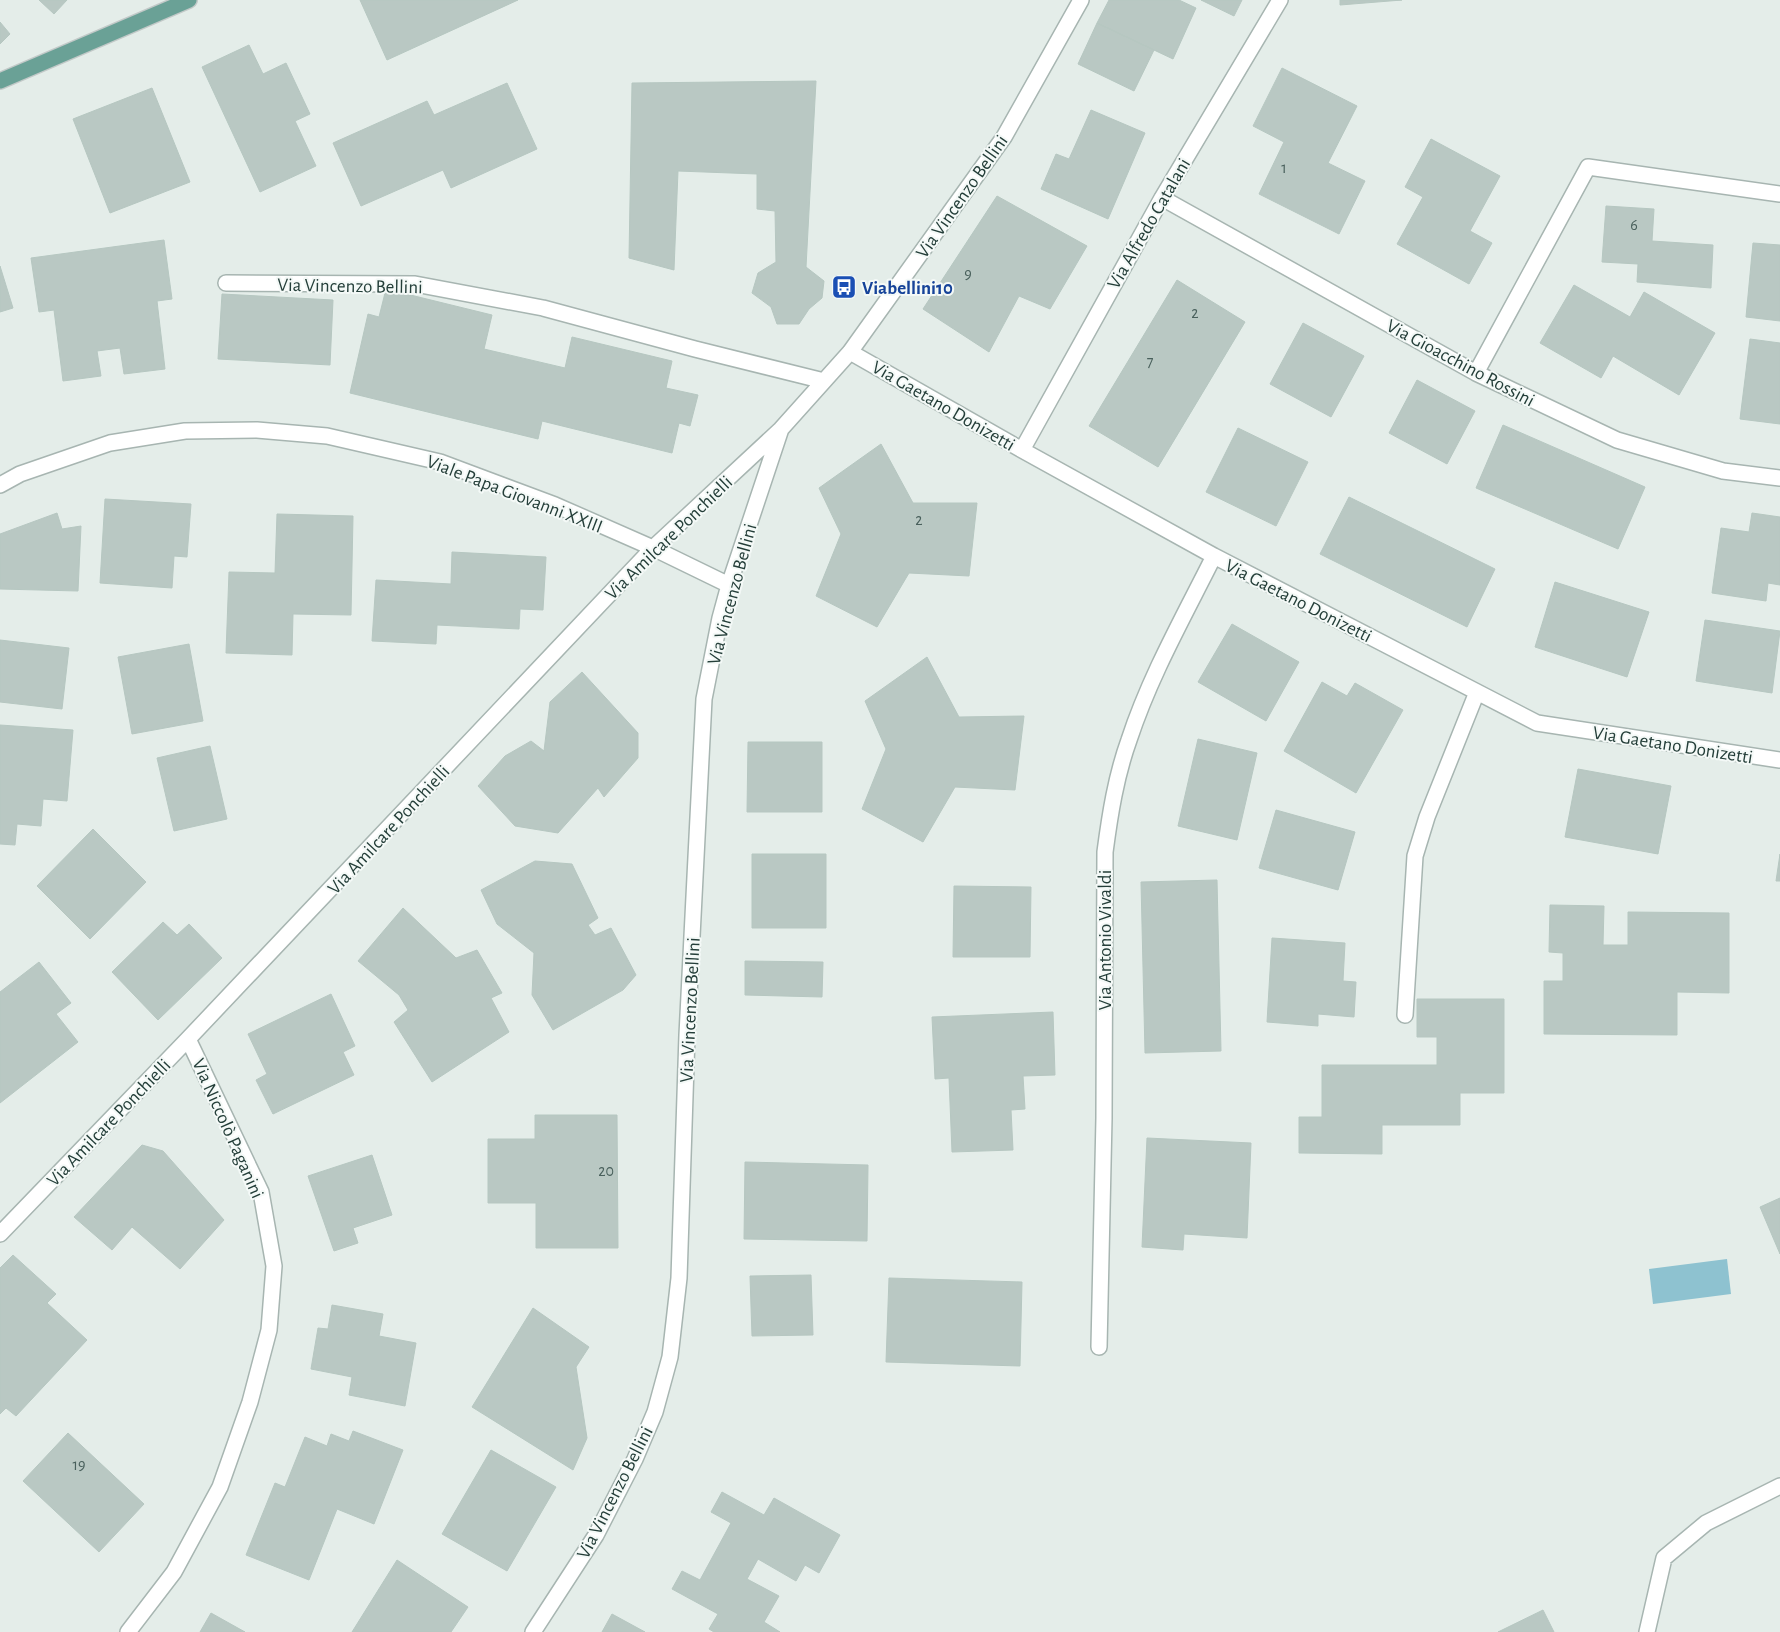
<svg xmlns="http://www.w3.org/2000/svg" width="1780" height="1632" font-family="'Alegreya Sans',sans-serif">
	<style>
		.water { fill: #8ec2d0 }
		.building { fill: #b9c8c3; stroke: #b6c7c1 }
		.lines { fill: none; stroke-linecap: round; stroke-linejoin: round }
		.minor-casing { stroke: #a7b5b1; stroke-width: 18 }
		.major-casing { stroke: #c2c9c8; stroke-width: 18 }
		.minor { stroke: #fff; stroke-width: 15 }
		.major { stroke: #6aa196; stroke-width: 15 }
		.labels { text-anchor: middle; stroke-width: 4; stroke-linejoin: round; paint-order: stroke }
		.number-label { font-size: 16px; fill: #49605c }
		.street-label { font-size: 19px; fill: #243e39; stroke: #f4f9f7 }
		.transit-label { font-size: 19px; font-weight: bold; fill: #164399; stroke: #f4f9f7; text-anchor: start }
	</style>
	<rect width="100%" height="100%" fill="#e4ede9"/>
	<!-- water -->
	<path class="water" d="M1727 1259 1731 1294 1653 1304 1649 1269Z"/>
	<!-- building -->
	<path class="building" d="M39 0H67L54 14Z
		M360 0H518L387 60Z
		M1109 0H1179L1196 8 1173 59 1097 23Z
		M1201 0H1242L1234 16Z
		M1340 0H1402L1340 5Z
		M0 22 10 34 0 44Z
		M1097 23 1154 50 1134 91 1078 64Z
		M249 45 263 74 286 63 310 114 295 121 316 166 260 192 202 67Z
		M1282 68 1357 106 1328 163 1365 181 1339 234 1259 194 1284 142 1253 126Z
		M816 81 806 267 824 281 822 298 809 309 799 324H777L771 307 752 293 758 273 776 262 775 211 757 209V174L678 171 674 270 629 258 632 83Z
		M507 83 537 149 451 188 443 170 361 206 333 143 427 101 434 115Z
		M152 88 190 182 110 213 73 119Z
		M1091 110 1145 133 1108 219 1041 189 1056 154 1069 159Z
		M1431 139 1500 176 1470 231 1492 243 1469 284 1397 244 1423 197 1405 187Z
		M997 196 1087 246 1050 309 1019 296 989 352 923 309Z
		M1606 206 1654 209 1652 241 1713 245 1711 288 1637 282 1638 264 1602 262Z
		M164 240 172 299 157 301 165 369 124 374 120 348 97 351 101 376 63 381 54 310 39 312 31 258Z
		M1753 243 1780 245V321L1746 317Z
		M0 266 13 308 0 312Z
		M1177 280 1245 322 1158 467 1089 426Z
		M1574 285 1630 317 1644 292 1715 333 1679 395 1613 356 1601 378 1540 343Z
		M386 289 492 315 484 349 565 368 572 337 672 361 666 388 698 395 690 426 679 423 672 453 542 421 538 439 350 393 368 314 379 317Z
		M222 294 333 300 330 365 218 359Z
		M1303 323 1364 356 1331 417 1270 384Z
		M1750 339 1780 343V424L1740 419Z
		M1417 380 1475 411 1447 464 1389 433Z
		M1503 425 1645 487 1618 549 1476 488Z
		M1238 428 1308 462 1276 526 1206 492Z
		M881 444 913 503H977L969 576 909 573 877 627 816 596 841 534 819 488Z
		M1349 497 1495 569 1467 627 1320 554Z
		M105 499 191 504 187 557 174 556 172 588 100 583Z
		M57 513 62 529 81 526 78 591 0 589V534Z
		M1752 513 1780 517V585L1768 583 1766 601 1712 593 1721 528 1749 532Z
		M277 514 353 516 351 615 293 614 292 655 226 653 229 572 275 573Z
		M452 552 546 557 543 610 520 609 519 629 437 625 436 644 372 641 376 580 451 584Z
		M1555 582 1649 612 1627 677 1535 647Z
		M1705 620 1780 631 1772 693 1696 681Z
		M1232 624 1299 662 1266 721 1198 682Z
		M0 640 69 648 62 709 0 702Z
		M189 644 203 721 132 734 118 657Z
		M927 657 959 717 1024 716 1015 790 955 787 923 842 862 809 886 749 865 701Z
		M582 672 638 733V758L604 797 598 788 558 833 515 826 478 786 505 756 531 741 544 751 550 702Z
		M1322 682 1347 696 1355 683 1403 710 1356 793 1284 751Z
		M0 725 73 730 67 801 43 799 41 826 17 824 15 845 0 844Z
		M1198 739 1257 753 1237 840 1178 826Z
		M748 742H822V812H747Z
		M210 746 227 819 174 831 157 758Z
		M1578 769 1671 786 1658 854 1565 837Z
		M1276 810 1355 832 1338 890 1259 868Z
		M93 829 146 882 90 939 37 886Z
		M752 854H826V928H752Z
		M1780 854V881H1776Z
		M535 861 572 864 598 918 588 925 595 935 611 928 636 975 623 990 553 1030 532 995 534 953 497 924 481 890Z
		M1217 880 1221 1051 1145 1053 1141 882Z
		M954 886 1031 887 1030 957H953Z
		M1550 905 1604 906 1603 945H1628V912L1729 913V993L1677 992V1035L1544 1034V981H1563V953L1549 952Z
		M403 908 456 958 477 950 502 993 491 998 509 1032 432 1082 394 1022 408 1010 399 995 358 961Z
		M163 922 177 935 189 924 222 958 158 1020 112 972Z
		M1272 938 1345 943 1343 981 1356 982 1354 1017 1318 1014V1026L1267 1022Z
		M745 961 823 962 822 997 745 995Z
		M39 962 71 1003 56 1014 78 1042 0 1103V992Z
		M331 994 355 1046 343 1052 354 1075 273 1114 256 1080 267 1074 248 1034Z
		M1417 999H1504V1093H1460V1125H1382V1154L1299 1153V1117H1322V1065H1437V1037H1417Z
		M1053 1012 1055 1075 1023 1076 1025 1109 1011 1110 1013 1150 952 1152 949 1078 935 1079 932 1017Z
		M535 1115H617L618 1248H536V1203H488V1139H535Z
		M1147 1138 1251 1143 1247 1238 1184 1234 1183 1250 1142 1247Z
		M142 1145 163 1151 224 1220 180 1269 132 1227 112 1250 74 1217Z
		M372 1155 392 1215 353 1228 358 1243 334 1251 308 1176Z
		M745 1162 868 1165 867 1241 744 1239Z
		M1780 1198V1254L1760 1207Z
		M13 1255 56 1294 47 1303 87 1340 16 1416 6 1408 0 1414V1268Z
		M811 1275 813 1335 752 1336 750 1276Z
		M889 1278 1022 1282 1020 1366 886 1362Z
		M332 1305 383 1314 379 1336 416 1343 405 1406 349 1395 352 1377 311 1369 318 1328 328 1329Z
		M533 1308 589 1347 576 1367 587 1438 573 1470 472 1407Z
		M353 1431 403 1450 374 1524 337 1509 309 1580 246 1555 275 1483 285 1487 305 1437 327 1446 331 1434 349 1441Z
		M68 1433 144 1504 99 1552 23 1481Z
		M491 1450 556 1487 507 1571 442 1534Z
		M722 1492 764 1515 774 1498 840 1535 819 1573 805 1565 796 1581 758 1559 747 1579 779 1596 764 1622 780 1632H714L709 1629 718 1614 672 1589 682 1571 700 1580 731 1523 711 1512Z
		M397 1560 468 1607 451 1632H352Z
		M1543 1610 1554 1632H1498Z
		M211 1613 245 1632H200Z
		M612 1614 645 1632H602Z"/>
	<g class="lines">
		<defs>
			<path id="minor" d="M1162 198 1476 373 1617 440 1723 471 1780 478
				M226 283 415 284 543 308 695 349 824 381
				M850 352 1022 450 1214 556 1537 723 1780 760
				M1476 373 1588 167 1780 194
				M1022 450 1162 198 1280 0
				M0 485 20 474 110 443 185 431 257 430 327 436 440 462 555 505 653 548 729 585
				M1405 1015 1415 856 1427 817 1477 692
				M0 1234 188 1039 653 548 780 430
				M1099 1347 1104 1118 1105 852C1110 814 1116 776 1129 740 1150 676 1184 616 1214 556
				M128 1632 174 1572 220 1487 250 1402 269 1330 274 1266 261 1192 188 1039
				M533 1632 596 1535 635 1459 655 1412 670 1357 679 1278 687 1035 704 699 720 618 729 585 781 429 850 352 1004 137 1081 0
				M1647 1632 1664 1558 1706 1523 1780 1486"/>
			<path id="major" d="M0 81 189 0"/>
		</defs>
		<!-- minor casing -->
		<use href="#minor" class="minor-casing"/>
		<!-- major casing -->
		<use href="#major" class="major-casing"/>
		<!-- minor -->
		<use href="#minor" class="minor"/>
		<!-- major -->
		<use href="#major" class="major"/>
	</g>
	<!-- icons -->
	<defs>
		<symbol id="bus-square" viewBox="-11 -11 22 22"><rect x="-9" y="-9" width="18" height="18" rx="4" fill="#1a4fb4" stroke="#f4f9f7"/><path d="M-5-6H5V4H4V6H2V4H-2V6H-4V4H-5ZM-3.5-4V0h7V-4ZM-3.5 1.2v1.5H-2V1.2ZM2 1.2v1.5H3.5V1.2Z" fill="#fff"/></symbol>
	</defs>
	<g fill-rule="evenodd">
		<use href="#bus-square" x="830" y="273" width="28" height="28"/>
	</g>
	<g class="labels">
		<!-- number labels -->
		<g class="number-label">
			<text x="1284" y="173">1</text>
			<text x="1634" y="230">6</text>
			<text x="968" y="279">9</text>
			<text x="1195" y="318">2</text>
			<text x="1150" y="367">7</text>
			<text x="919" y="525">2</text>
			<text x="606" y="1176">20</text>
			<text x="79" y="1470">19</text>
		</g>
		<!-- street labels -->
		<g class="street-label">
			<text transform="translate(961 196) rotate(-55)" y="7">Via Vincenzo Bellini</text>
			<text transform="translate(1148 223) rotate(-60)" y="7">Via Alfredo Catalani</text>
			<text transform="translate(350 285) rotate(1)" y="7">Via Vincenzo Bellini</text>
			<text transform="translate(1461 362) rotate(28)" y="7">Via Gioacchino Rossini</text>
			<text transform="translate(944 405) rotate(30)" y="7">Via Gaetano Donizetti</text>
			<text transform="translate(515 493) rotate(21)" y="7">Viale Papa Giovanni XXIII</text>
			<text transform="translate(668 537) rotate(-44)" y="7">Via Amilcare Ponchielli</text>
			<text transform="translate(731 594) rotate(-75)" y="7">Via Vincenzo Bellini</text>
			<text transform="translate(1299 600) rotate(27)" y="7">Via Gaetano Donizetti</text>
			<text transform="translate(1673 744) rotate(9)" y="7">Via Gaetano Donizetti</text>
			<text transform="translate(388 829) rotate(-47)" y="7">Via Amilcare Ponchielli</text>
			<text transform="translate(1104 940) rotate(-90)" y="7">Via Antonio Vivaldi</text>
			<text transform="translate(689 1010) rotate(-87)" y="7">Via Vincenzo Bellini</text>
			<text transform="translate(108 1122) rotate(-46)" y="7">Via Amilcare Ponchielli</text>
			<text transform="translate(229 1128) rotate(66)" y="7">Via Niccolò Paganini</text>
			<text transform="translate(614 1492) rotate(-63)" y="7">Via Vincenzo Bellini</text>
		</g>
		<!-- transit labels -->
		<g class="transit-label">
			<text x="862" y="294">Viabellini10</text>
		</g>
	</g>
</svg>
